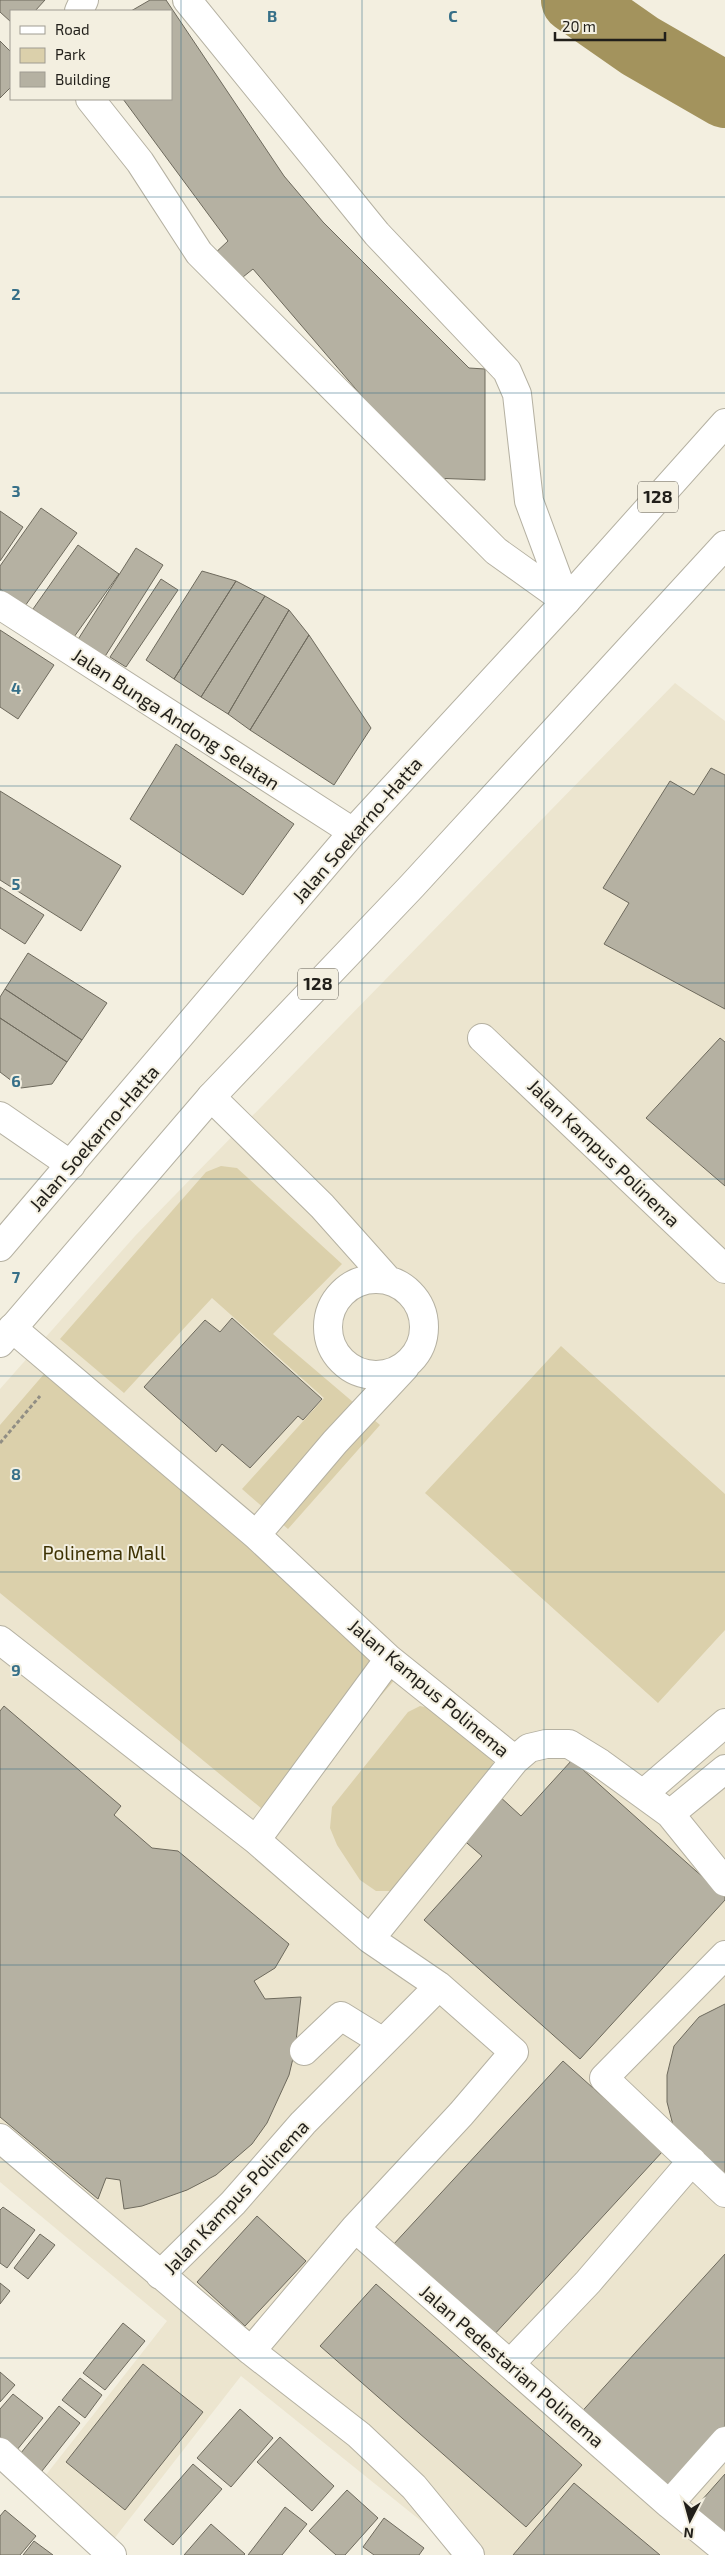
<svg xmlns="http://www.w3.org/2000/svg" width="725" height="2555" font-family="'Exo 2',sans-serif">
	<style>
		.built { fill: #ece5cf }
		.green { fill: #dbd0ab }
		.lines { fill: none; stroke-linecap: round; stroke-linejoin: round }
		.river { stroke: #a3935d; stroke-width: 66 }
		.building { fill: #b5b1a2; stroke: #6e6a5d }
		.minor-casing { stroke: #b5b1a2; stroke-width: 30 }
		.major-casing { stroke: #b5b1a2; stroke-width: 30 }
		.path { stroke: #918e84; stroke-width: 3; stroke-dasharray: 4 2.5; stroke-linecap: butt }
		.minor { stroke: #fff; stroke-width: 28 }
		.major { stroke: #fff; stroke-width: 28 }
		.grid { fill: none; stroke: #366f88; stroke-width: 1; stroke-opacity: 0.55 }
		.labels { text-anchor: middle; stroke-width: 4; stroke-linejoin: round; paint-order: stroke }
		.shield { fill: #f3efe0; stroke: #605d55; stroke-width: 1 }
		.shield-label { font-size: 18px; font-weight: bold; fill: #211f1a }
		.street-label { font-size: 19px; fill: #211f1a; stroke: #f3efe0 }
		.park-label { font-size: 19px; fill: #3e3203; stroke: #f3efe0 }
		.grid-label { font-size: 16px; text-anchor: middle; font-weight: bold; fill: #366f88; stroke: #f3efe0; stroke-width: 4; stroke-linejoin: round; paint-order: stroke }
	</style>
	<rect width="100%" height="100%" fill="#f3efe0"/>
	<!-- built -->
	<path class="built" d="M675 683 725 721V2555H449L441 2537 241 2376 110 2544 38 2485 167 2321 0 2182V1389L135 1236Z"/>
	<!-- green -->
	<path class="green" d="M221 1166 237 1168 342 1264 273 1334 380 1425 288 1529 242 1489 324 1398 212 1298 124 1393 60 1339 206 1172Z
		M561 1346 725 1494V1630L658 1703 425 1493Z
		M44 1374 399 1675 273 1818 0 1593V1425Z
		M420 1706 439 1710 492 1757 495 1774 395 1891H376L360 1880 337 1845 330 1828 332 1807 408 1712Z"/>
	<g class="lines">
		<!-- river -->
		<path class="river" d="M574 0 640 46 725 95"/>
	</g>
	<!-- building -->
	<path class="building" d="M0 0H45L35 11H11V22L0 12Z
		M150 0H166L284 176 323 222 469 368 485 369V480L432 478 253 269 238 281 213 255 228 241 123 99H171V11H131Z
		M0 41 11 52V87L0 98Z
		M41 508 77 533 25 606 0 589V566Z
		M0 511 23 527 0 561Z
		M78 545 119 574 74 637 33 609Z
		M136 548 163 565 104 658 77 641Z
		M202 571 236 581 174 679 146 660Z
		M161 579 178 590 126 667 110 657Z
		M236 581 265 596 201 697 174 679Z
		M265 596 289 610 228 714 201 697Z
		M289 610 309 635 250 730 228 714Z
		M0 630 54 665 18 719 0 707Z
		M309 635 371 728 334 785 250 730Z
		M176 744 294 824 243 895 130 819Z
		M711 768 725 775V1009L604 944 629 903 603 888 670 781 694 795Z
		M0 791 121 866 81 931 0 880Z
		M0 887 44 915 25 944 0 928Z
		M28 953 107 1003 82 1040 5 989Z
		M5 989 82 1040 67 1062 0 1018V997Z
		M0 1018 67 1062 52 1084 21 1088 0 1072Z
		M720 1038 725 1042V1186L646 1118Z
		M232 1318 322 1399 303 1420 298 1416 250 1468 222 1444 216 1452 144 1387 205 1320 220 1332Z
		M4 1706 121 1806 114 1815 152 1848 178 1851 289 1944 275 1968 254 1981 265 1999 301 1997 295 2050 289 2075 267 2123 252 2144 216 2175 187 2190 142 2206 124 2209 120 2180 106 2178 98 2199 0 2117V1711Z
		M572 1760 725 1897V1900L580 2059 424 1920 482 1856 460 1837 498 1795 521 1816Z
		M725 2004V2173L712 2168 674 2129 667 2102V2075L674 2046 699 2017Z
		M563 2061 663 2151 492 2337 392 2246Z
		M3 2207 35 2230 7 2268 0 2263V2210Z
		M257 2216 306 2261 245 2326 197 2282Z
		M40 2234 55 2245 28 2279 14 2268Z
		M725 2254V2432L665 2496 576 2418Z
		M0 2283 10 2291 0 2304Z
		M376 2284 582 2465 526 2527 320 2346Z
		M123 2323 145 2341 105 2390 83 2373Z
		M143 2364 203 2412 125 2510 66 2462Z
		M0 2372 15 2385 0 2402Z
		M80 2378 102 2395 85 2418 62 2400Z
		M13 2394 43 2418 12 2456 0 2446V2409Z
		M59 2406 80 2423 38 2476 16 2459Z
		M240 2409 273 2438 231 2487 197 2458Z
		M280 2437 334 2486 312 2511 257 2462Z
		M193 2464 222 2489 173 2545 144 2520Z
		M725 2474V2538L693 2510Z
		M574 2483 660 2555H513Z
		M347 2490 378 2518 345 2555H336L309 2531Z
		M285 2507 307 2524 282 2555H248Z
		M5 2510 36 2536 20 2555H0V2516Z
		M384 2518 424 2548 419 2555H374L363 2547Z
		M211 2524 245 2554 244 2555H184Z
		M34 2541 53 2555H23Z"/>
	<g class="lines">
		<defs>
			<path id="minor" d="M187 0 377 234 507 371 517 394 529 501 566 601
				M79 11 84 0
				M90 99 140 162 199 253 496 551 566 601
				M0 605 353 832
				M482 1038 725 1269
				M211 1097 322 1206 388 1280
				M0 1116 71 1165
				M328 1327a48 48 0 1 1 96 0a48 48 0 1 1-96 0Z
				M12 1328 256 1535 389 1659 515 1760 529 1748 546 1744H569L600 1763 670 1814 725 1882
				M256 1535 335 1442 405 1367
				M0 1640 256 1840
				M389 1659 256 1840 370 1939 515 1760
				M643 1794 725 1723
				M670 1814 725 1769
				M725 1955 604 2078 725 2193
				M304 2051 341 2016 383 2042
				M0 2138 251 2351 359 2435 414 2487 470 2555
				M355 2228 669 2504 725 2550
				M160 2275 233 2203 303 2123 439 1986
				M251 2351 355 2228 461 2114 514 2052 439 1986 370 1939
				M510 2364 588 2282 692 2161
				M0 2452 112 2555
				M669 2504 725 2441"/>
			<path id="major" d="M0 1247 353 832 566 601 725 423
				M0 1343 211 1097 412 886 725 545"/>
		</defs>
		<!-- minor casing -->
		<use href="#minor" class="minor-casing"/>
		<!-- major casing -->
		<use href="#major" class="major-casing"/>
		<!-- path -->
		<path class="path" d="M0 1443 40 1396"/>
		<!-- minor -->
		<use href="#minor" class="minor"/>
		<!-- major -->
		<use href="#major" class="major"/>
	</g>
	<!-- grid -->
	<path class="grid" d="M181 0V2555M362 0V2555M544 0V2555M0 197H725M0 393H725M0 590H725M0 786H725M0 983H725M0 1179H725M0 1376H725M0 1572H725M0 1769H725M0 1965H725M0 2162H725M0 2358H725"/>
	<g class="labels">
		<!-- shield labels -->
		<g class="shield">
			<rect x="638" y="481.5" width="40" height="31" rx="4"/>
			<rect x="298" y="968.5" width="40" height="31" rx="4"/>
		</g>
		<g class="shield-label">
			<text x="658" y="503">128</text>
			<text x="318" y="990">128</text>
		</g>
		<!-- street labels -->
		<g class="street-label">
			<text transform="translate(176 719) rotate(33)" y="7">Jalan Bunga Andong Selatan</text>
			<text transform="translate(357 830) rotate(-49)" y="7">Jalan Soekarno-Hatta</text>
			<text transform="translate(94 1138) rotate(-49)" y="7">Jalan Soekarno-Hatta</text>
			<text transform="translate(604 1153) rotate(44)" y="7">Jalan Kampus Polinema</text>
			<text transform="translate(429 1688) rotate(40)" y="7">Jalan Kampus Polinema</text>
			<text transform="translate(236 2197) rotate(-47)" y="7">Jalan Kampus Polinema</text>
			<text transform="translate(512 2366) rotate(41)" y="7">Jalan Pedestarian Polinema</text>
		</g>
		<!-- park labels -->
		<g class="park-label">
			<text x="104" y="1560">Polinema Mall</text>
		</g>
	</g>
	<g class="grid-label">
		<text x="272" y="22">B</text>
		<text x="453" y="22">C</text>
		<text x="16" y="300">2</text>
		<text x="16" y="497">3</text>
		<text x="16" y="694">4</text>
		<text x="16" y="890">5</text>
		<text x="16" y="1087">6</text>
		<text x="16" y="1283">7</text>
		<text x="16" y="1480">8</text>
		<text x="16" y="1676">9</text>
	</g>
	<!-- legend -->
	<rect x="10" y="10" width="162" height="90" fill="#f3efe0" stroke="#9f9c91"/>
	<rect x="20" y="26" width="25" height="8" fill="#ffffff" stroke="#9f9c91"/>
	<text x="55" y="35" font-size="15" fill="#211f1a">Road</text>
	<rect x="20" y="48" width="25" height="15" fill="#dbd0ab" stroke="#9f9c91"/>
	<text x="55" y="60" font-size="15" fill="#211f1a">Park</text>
	<rect x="20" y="72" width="25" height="15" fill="#b5b1a2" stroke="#9f9c91"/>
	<text x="55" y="85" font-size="15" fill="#211f1a">Building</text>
	<!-- north arrow -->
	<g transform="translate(690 2520) rotate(186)" stroke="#f3efe0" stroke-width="4" paint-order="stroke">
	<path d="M0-4L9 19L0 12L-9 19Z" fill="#211f1a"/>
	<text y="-8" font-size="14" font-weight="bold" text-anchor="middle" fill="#211f1a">N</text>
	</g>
	<!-- scale -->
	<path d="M555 32v8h110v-8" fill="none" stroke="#211f1a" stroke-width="2.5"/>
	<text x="562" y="32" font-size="15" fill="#211f1a" stroke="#f3efe0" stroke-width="4" paint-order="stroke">20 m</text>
</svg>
